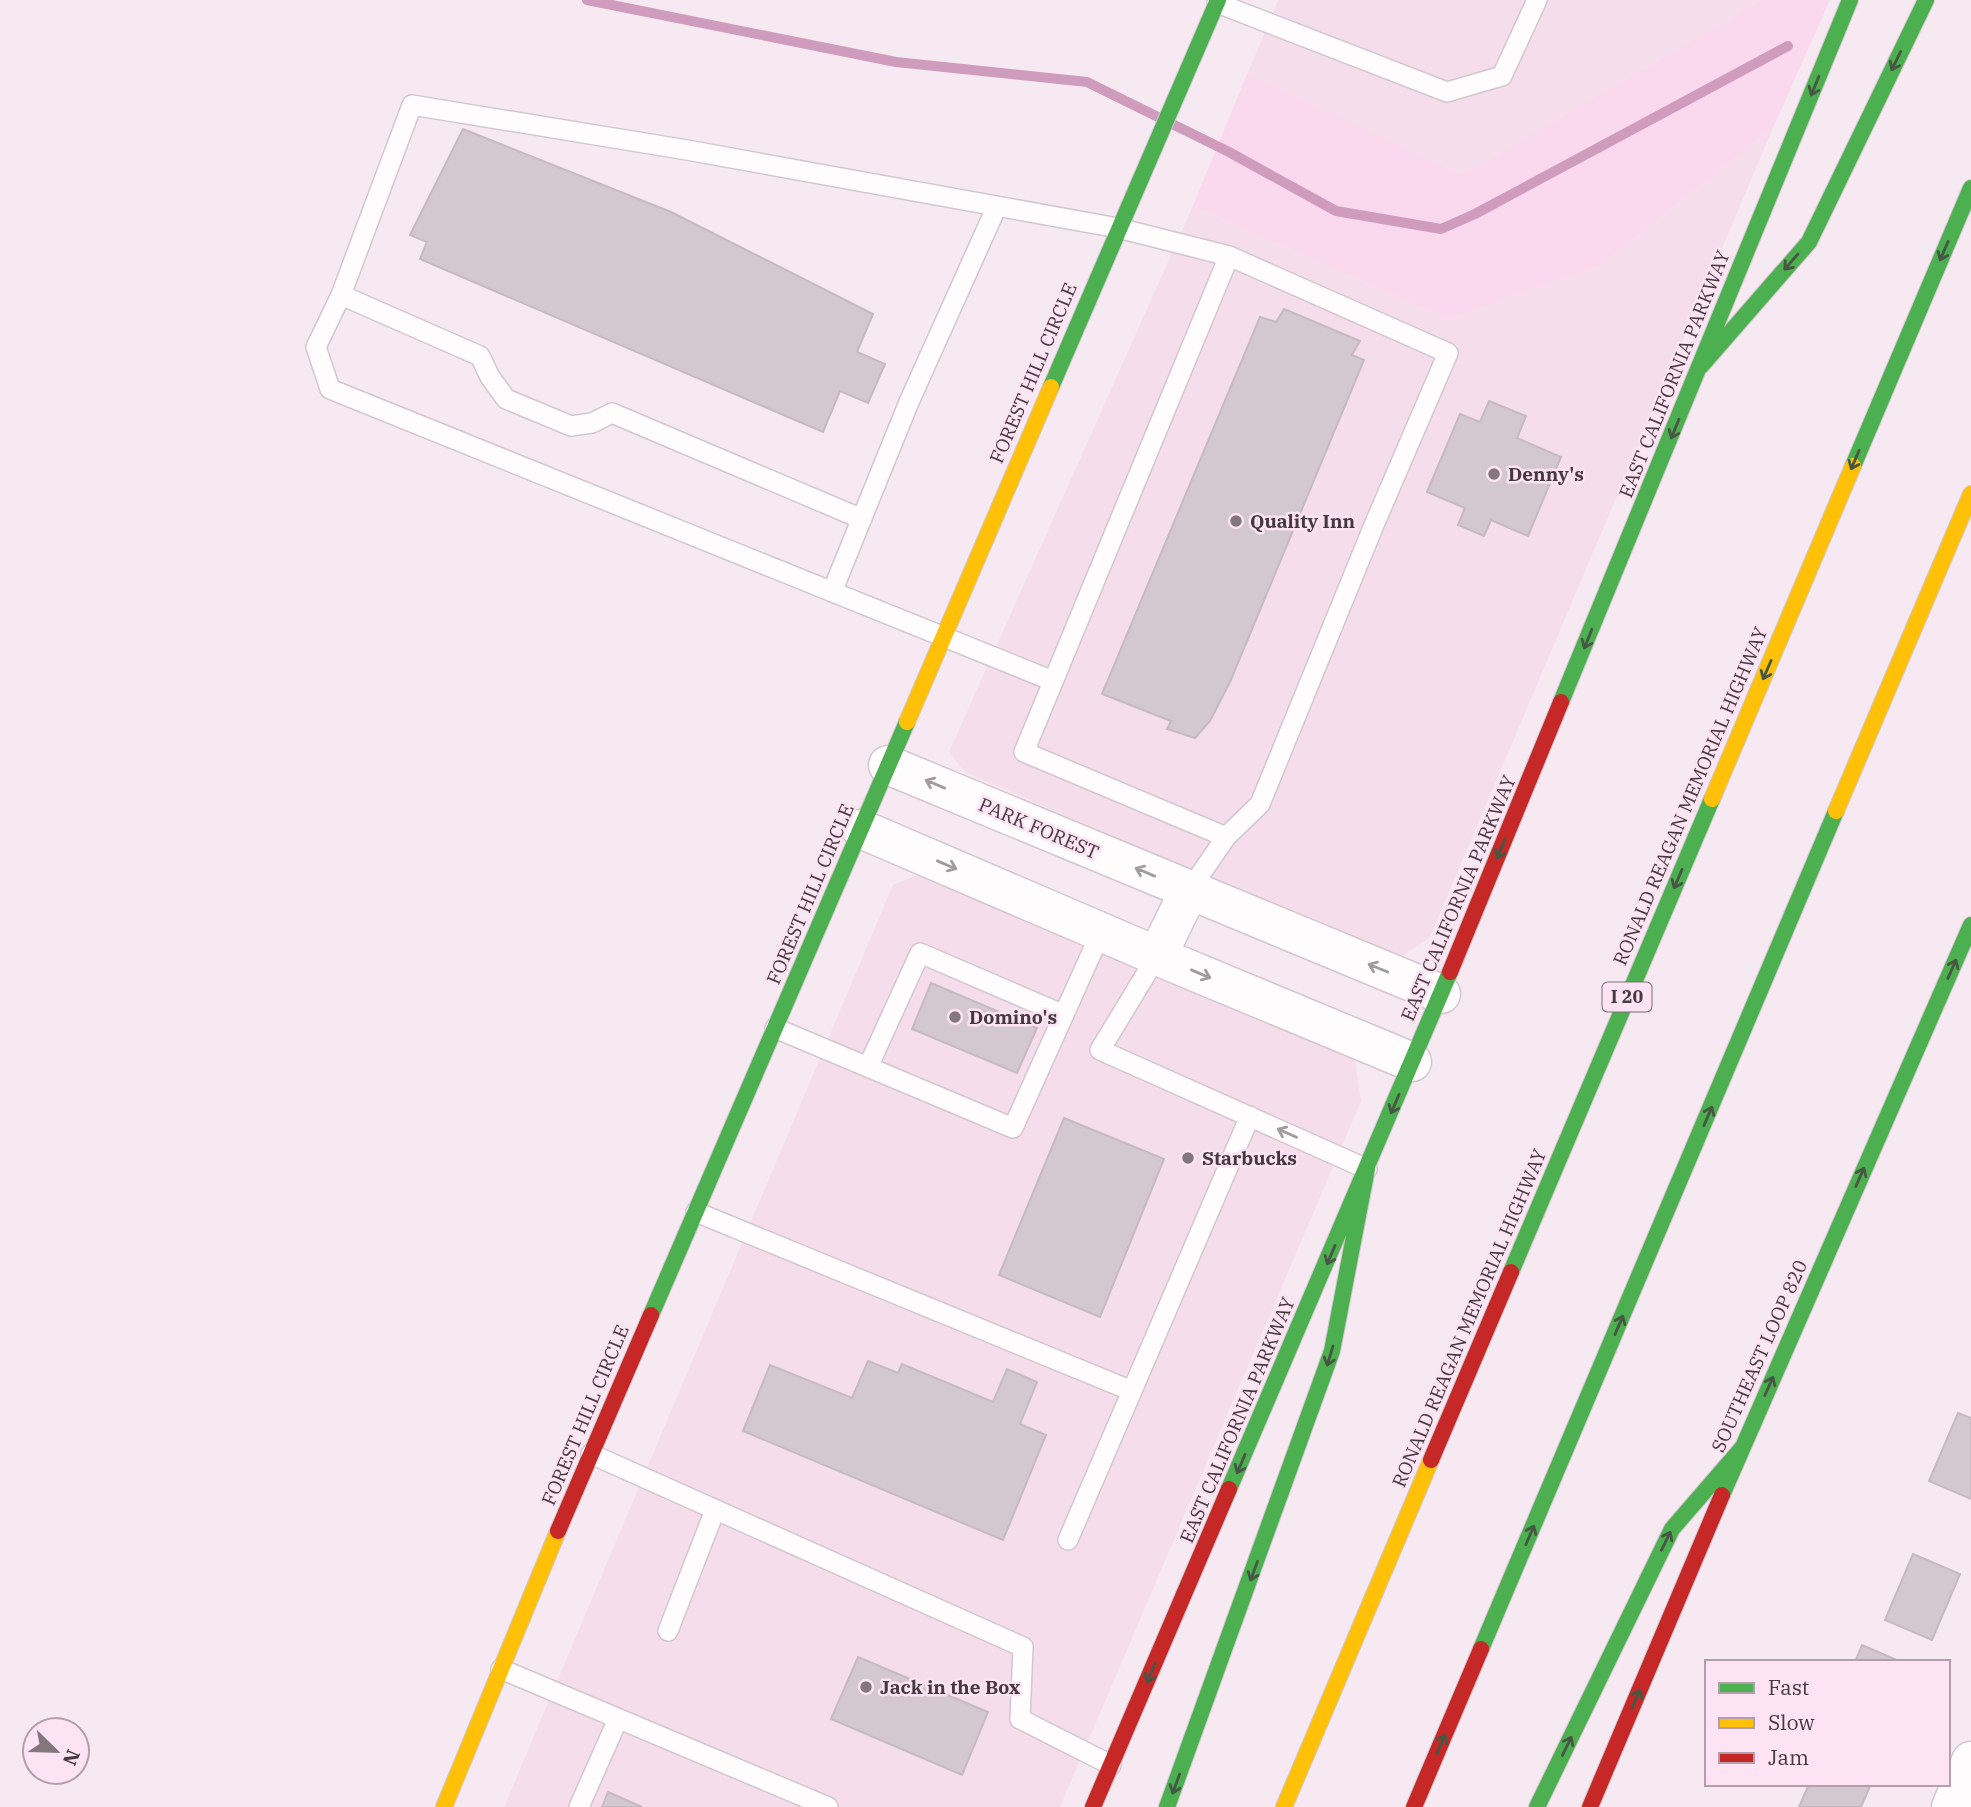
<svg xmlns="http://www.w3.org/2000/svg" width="1971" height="1807" font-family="'IBM Plex Serif',serif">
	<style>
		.built { fill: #f6ddec }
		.green { fill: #fad8ee }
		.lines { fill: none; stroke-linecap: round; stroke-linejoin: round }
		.stream { stroke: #cf9cbe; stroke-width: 10 }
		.building { fill: #d3c8cf; stroke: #c5bac0; stroke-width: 2 }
		.lane-casing { stroke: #d3c7cf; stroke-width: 22 }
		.street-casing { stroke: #d3c7cf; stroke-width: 41 }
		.fast-casing { stroke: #d3c7cf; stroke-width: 18 }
		.slow-casing { stroke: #d3c7cf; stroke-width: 18 }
		.jam-casing { stroke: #d3c7cf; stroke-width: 18 }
		.lane { stroke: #fefcfd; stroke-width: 19 }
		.street { stroke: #fefcfd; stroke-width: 38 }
		.fast { stroke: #4caf50; stroke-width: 16 }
		.slow { stroke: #ffc107; stroke-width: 16 }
		.jam { stroke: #c62828; stroke-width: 16 }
		.oneway { stroke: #465744 }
		.oneway2 { stroke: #a19b9e }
		.poi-dot { fill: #83777e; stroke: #fde3f3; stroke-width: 2.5 }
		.labels { text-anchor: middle; stroke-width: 5; stroke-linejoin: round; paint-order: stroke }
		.shield { fill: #fde3f3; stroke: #7c6d76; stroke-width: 2 }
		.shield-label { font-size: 18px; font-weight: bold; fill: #443a40 }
		.street-label { font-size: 19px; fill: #443a40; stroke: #fde3f3 }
		.poi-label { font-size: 19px; font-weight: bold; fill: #443a40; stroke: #fde3f3; text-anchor: start }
	</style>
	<rect width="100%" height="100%" fill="#f7e9f2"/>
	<!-- built -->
	<path class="built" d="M1278 0H1762L1462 175 1247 75Z
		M1773 128 1430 937 1399 958 1375 951 965 772 949 752 1193 206 1448 319 1599 266Z
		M923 873 1332 1043 1355 1059 1361 1101 1060 1807H504L893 885Z"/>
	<!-- green -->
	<path class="green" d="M1762 0H1830L1773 128 1599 266 1448 319 1193 206 1247 74 1462 175Z"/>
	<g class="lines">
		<!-- stream -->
		<path class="stream" d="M587 0 896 62 1087 82 1229 152 1336 211 1441 229 1475 214 1788 46"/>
	</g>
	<!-- building -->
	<path class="building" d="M463 129 671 212 873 314 857 352 885 364 868 403 840 391 823 432 420 259 427 242 410 235Z
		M1284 309 1360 341 1352 355 1364 360 1230 682 1210 721 1195 738 1167 729 1171 721 1102 694 1260 317 1276 322Z
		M1489 401 1526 416 1517 438 1561 457 1528 536 1491 520 1484 536 1458 525 1465 508 1427 492 1460 414 1480 422Z
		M931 983 1037 1028 1017 1073 912 1029Z
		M1064 1118 1164 1159 1100 1317 999 1275Z
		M868 1361 898 1373 902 1364 993 1402 1007 1369 1037 1382 1020 1424 1046 1435 1003 1540 743 1431 770 1365 852 1398Z
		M1958 1413 1971 1418V1499L1929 1481Z
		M1913 1554 1960 1574 1932 1640 1885 1620Z
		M1862 1645 1901 1662H1855Z
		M858 1657 988 1712 962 1775 831 1719Z
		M1809 1784H1871L1861 1807H1799Z
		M608 1792 642 1807H602Z"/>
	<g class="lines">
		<defs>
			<path id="lane" d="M1217 3 1447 92 1502 76 1537 0
				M341 295 480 356 490 377 506 399 571 426 592 423 612 413 862 519
				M832 592 909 402 997 206
				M1053 681 330 389 316 347 341 295 412 105 687 150 1118 228 1229 256 1448 353 1374 525 1260 804 1226 837 1189 891
				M1226 837 1024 752 1229 256
				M1157 956 1100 1050 1367 1169
				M775 1028 1013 1128 1101 932
				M868 1067 920 953 1064 1015
				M696 1212 1132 1391
				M591 1454 1023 1647 1020 1719 1111 1765
				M1068 1540 1250 1116
				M668 1631 715 1510
				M501 1669 828 1807
				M579 1807 618 1719"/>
			<path id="street" d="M888 765 1441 994
				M861 829 1157 956 1412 1062
				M1157 956 1189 891
				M1951 1807 1971 1761"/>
			<path id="fast" d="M1701 366 1809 242 1926 0
				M1051 387 1218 0
				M1853 466 1971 188
				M1561 702 1850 0
				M1511 1272 1712 799
				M651 1315 907 722
				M1229 1489 1450 972
				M1722 1495 1971 925
				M1481 1649 1836 811
				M1167 1807 1332 1351 1367 1169
				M1537 1807 1672 1529 1742 1448"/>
			<path id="slow" d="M907 722 1051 387
				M1712 799 1853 466
				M1836 811 1971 494
				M444 1807 558 1531
				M1284 1807 1431 1460"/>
			<path id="jam" d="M1450 972 1561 702
				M1431 1460 1511 1272
				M558 1531 651 1315
				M1093 1807 1229 1489
				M1414 1807 1481 1649
				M1590 1807 1722 1495"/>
		</defs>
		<!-- lane casing -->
		<use href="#lane" class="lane-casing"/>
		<!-- street casing -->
		<use href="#street" class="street-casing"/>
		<!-- fast casing -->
		<use href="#fast" class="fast-casing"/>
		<!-- slow casing -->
		<use href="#slow" class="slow-casing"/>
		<!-- jam casing -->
		<use href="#jam" class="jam-casing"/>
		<!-- lane -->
		<use href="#lane" class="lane"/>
		<!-- street -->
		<use href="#street" class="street"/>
		<!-- fast -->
		<use href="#fast" class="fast"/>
		<!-- slow -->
		<use href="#slow" class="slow"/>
		<!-- jam -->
		<use href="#jam" class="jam"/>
	</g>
	<!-- one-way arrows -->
	<defs><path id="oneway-shaft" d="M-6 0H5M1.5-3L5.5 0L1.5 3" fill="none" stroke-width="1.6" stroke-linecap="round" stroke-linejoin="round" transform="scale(1.75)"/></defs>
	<g class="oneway">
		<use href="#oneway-shaft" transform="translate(1896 61) rotate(116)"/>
		<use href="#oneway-shaft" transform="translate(1815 86) rotate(112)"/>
		<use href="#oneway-shaft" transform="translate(1944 251) rotate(113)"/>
		<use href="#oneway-shaft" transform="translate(1791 262) rotate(131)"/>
		<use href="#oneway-shaft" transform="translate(1675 429) rotate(112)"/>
		<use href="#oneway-shaft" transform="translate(1855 460) rotate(113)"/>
		<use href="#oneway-shaft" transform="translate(1588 639) rotate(112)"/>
		<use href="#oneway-shaft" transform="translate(1767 670) rotate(113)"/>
		<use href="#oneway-shaft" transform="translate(1501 849) rotate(112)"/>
		<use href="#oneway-shaft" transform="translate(1678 879) rotate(113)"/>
		<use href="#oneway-shaft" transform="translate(1952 969) rotate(-66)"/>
		<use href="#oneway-shaft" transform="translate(1395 1104) rotate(113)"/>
		<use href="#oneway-shaft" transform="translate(1708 1116) rotate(-67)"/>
		<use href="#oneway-shaft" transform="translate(1860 1177) rotate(-66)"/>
		<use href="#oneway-shaft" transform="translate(1331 1255) rotate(113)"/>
		<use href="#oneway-shaft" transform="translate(1619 1325) rotate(-67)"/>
		<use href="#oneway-shaft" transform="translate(1330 1356) rotate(107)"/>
		<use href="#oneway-shaft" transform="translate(1769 1386) rotate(-66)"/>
		<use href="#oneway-shaft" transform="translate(1241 1464) rotate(113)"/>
		<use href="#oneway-shaft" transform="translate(1530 1535) rotate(-67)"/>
		<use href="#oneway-shaft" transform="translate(1666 1541) rotate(-64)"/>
		<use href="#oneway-shaft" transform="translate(1254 1571) rotate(110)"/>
		<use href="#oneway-shaft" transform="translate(1151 1673) rotate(113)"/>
		<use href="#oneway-shaft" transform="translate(1636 1699) rotate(-67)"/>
		<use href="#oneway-shaft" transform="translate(1441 1744) rotate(-67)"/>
		<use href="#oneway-shaft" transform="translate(1567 1746) rotate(-64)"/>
		<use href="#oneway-shaft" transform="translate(1176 1784) rotate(110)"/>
	</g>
	<g class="oneway2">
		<use href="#oneway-shaft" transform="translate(935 784) rotate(-157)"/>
		<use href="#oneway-shaft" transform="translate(947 865) rotate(23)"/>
		<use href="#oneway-shaft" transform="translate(1145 872) rotate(-157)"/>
		<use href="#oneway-shaft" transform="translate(1378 968) rotate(-158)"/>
		<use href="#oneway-shaft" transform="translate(1201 974) rotate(23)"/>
		<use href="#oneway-shaft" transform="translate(1287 1133) rotate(-156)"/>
	</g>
	<!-- markers -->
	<g class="poi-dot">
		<circle cx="1494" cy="474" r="7"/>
		<circle cx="1236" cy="521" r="7"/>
		<circle cx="955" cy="1017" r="7"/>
		<circle cx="1188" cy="1158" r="7"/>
		<circle cx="866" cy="1687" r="7"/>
	</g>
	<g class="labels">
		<!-- shield labels -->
		<rect class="shield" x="1602.5" y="982.5" width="49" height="29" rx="5"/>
		<g class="shield-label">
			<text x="1627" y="1003">I 20</text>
		</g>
		<!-- street labels -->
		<g class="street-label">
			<text transform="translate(1033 373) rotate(-67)" y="7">FOREST HILL CIRCLE</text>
			<text transform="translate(1674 374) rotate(-68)" y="7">EAST CALIFORNIA PARKWAY</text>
			<text transform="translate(1690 796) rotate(-67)" y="7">RONALD REAGAN MEMORIAL HIGHWAY</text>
			<text transform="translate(1039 828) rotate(23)" y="7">PARK FOREST</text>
			<text transform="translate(810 894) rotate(-67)" y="7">FOREST HILL CIRCLE</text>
			<text transform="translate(1458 898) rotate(-67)" y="7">EAST CALIFORNIA PARKWAY</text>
			<text transform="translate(1469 1318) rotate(-67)" y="7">RONALD REAGAN MEMORIAL HIGHWAY</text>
			<text transform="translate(1759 1356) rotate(-66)" y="7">SOUTHEAST LOOP 820</text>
			<text transform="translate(585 1415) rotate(-67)" y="7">FOREST HILL CIRCLE</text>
			<text transform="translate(1237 1420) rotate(-67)" y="7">EAST CALIFORNIA PARKWAY</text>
		</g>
		<!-- poi labels -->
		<g class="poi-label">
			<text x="1508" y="481">Denny's</text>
			<text x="1250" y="528">Quality Inn</text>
			<text x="969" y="1024">Domino's</text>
			<text x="1202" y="1165">Starbucks</text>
			<text x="880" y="1694">Jack in the Box</text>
		</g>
	</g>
	<!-- legend -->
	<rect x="1705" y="1660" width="245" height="126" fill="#fde3f3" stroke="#b39fab" stroke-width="2"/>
	<rect x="1719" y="1683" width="35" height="10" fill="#4caf50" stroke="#b39fab" stroke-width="2"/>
	<text x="1768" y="1695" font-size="21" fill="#443a40">Fast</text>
	<rect x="1719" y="1718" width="35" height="10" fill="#ffc107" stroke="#b39fab" stroke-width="2"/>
	<text x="1768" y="1730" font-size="21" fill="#443a40">Slow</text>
	<rect x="1719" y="1753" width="35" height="10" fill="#c62828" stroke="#b39fab" stroke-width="2"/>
	<text x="1768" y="1765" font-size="21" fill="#443a40">Jam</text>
	<!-- north arrow -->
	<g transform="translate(56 1751) rotate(113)"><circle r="33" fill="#fde3f3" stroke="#b39fab" stroke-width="2"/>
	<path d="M0-5L12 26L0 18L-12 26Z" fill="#83777e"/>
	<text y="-10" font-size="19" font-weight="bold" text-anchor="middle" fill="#443a40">N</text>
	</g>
</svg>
